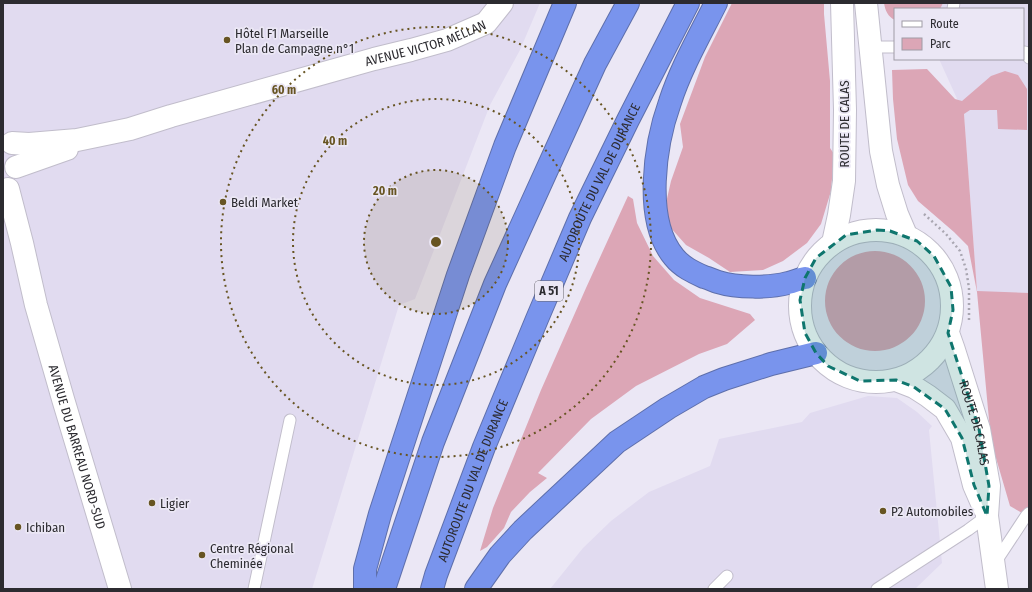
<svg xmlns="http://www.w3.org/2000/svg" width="1032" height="592" font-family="'Fira Sans Condensed',sans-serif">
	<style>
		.built { fill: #e1dbf0 }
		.green { fill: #dca6b6 }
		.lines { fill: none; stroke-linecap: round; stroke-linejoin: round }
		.service-casing { stroke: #c1bdcb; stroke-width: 13 }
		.minor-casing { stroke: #c1bdcb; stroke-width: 24 }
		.secondary-casing { stroke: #c1bdcb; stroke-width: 24 }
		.motorway-casing { stroke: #5e6fab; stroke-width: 24 }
		.path { stroke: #a9a6b1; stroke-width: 2.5; stroke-dasharray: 2 3; stroke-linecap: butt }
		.service { stroke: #fff; stroke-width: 11 }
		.minor { stroke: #fff; stroke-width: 22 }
		.secondary { stroke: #fff; stroke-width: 22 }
		.motorway { stroke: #7994ed; stroke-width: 22 }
		.marked { fill: #0f766e; fill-opacity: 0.2; stroke: #0f766e; stroke-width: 3; stroke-dasharray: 8 5; stroke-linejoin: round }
		.ring { fill: none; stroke: #675422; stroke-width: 2; stroke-dasharray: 2 4 }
		.poi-dot { fill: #675422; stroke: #ebe7f5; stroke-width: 1.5 }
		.labels { text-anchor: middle; stroke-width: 3.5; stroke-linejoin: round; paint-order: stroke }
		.shield { fill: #ebe7f5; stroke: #65636b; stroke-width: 1 }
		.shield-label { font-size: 12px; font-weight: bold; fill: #2c2b30 }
		.poi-label { font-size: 13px; fill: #2c2b30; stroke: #ebe7f5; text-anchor: start }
		.street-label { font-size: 13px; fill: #2c2b30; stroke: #ebe7f5 }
		.centre { fill: #675422; stroke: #ebe7f5; stroke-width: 2 }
		.ring-label { font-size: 12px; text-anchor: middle; font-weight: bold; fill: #675422; stroke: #ebe7f5; stroke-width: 3.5; stroke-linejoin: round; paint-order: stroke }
	</style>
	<rect width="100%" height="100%" fill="#ebe7f5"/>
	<!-- built -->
	<path class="built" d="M3 3H540L520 50 490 105 415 299 399 305 312 589H3Z
		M912 3H1029V293L977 292 964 114 939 59H1023V9H915Z
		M868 396 897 398 917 412 932 426 929 430 942 563 915 589H550L583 548 611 521 649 492 710 466 719 439 802 422 810 413Z"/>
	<!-- green -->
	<path class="green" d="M732 3H824V14L830 81V148L834 154 831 191 821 224 807 243 783 261 763 270 730 272 709 258 686 245 670 227 666 203 671 181 683 147 680 124 705 57Z
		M884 3H943L940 9H895V20C888 17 885 10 884 3Z
		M927 69 955 99 962 101 991 76 1005 71 1018 75 1027 89V130L998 129 997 110H970L964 114 977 291 1029 293V517L1010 506 991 441 977 292 968 246 954 232 918 201 908 185 897 139 893 99 892 70Z
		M628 196 633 199 637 223 653 256 674 280 700 298 750 314 755 320 727 344 699 354 636 386 591 419 538 473 547 478 530 492 511 512 504 528 487 547 480 551 493 508 541 390 586 288Z
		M825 301a50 50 0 1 1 100 0a50 50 0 1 1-100 0Z"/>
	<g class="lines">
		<defs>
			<path id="service" d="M953 9 954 3
				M871 47H895
				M1023 52H1025L1029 58
				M995 563 1026 516 1029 513
				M254 589 290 420
				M714 589 727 576
				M877 589 968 530 987 516"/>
			<g id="minor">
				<path id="s1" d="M12 143 29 144 77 140 130 129 171 116 374 59 411 50 447 40 486 23 502 3"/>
				<path d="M16 167 67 149"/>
				<path id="s2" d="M8 189 22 243 36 305 63 399 120 589"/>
			</g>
			<g id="secondary">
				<path d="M866 3 881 151 888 185 897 214 906 235"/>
				<circle cx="876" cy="306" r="76"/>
				<path d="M833 243 839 215 844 181 845 110 842 3"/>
				<path id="s3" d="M948 333 954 350 979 429 989 486 987 516 997 589"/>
				<path d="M896 380 914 387 928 396 945 409 962 438 974 485 984 508"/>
			</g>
			<g id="motorway">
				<path d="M716 3C700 35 681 68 670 102 655 144 643 220 674 257 682 267 693 272 704 277 709 278 714 281 718 282 737 288 769 288 788 283 794 282 799 279 805 278"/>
				<path d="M365 589V569L380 514 458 275 505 146 565 3"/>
				<path d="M384 589 433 442 495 284 595 64 628 3"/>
				<path id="s4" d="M432 589 436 575 484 447 537 319 580 218 628 120 688 3"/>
				<path d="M476 589 483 579 500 555 523 530 617 442 668 408 704 387 724 379 771 364 816 353"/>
			</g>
		</defs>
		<!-- service casing -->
		<use href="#service" class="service-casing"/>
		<!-- minor casing -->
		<use href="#minor" class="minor-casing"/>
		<!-- secondary casing -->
		<use href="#secondary" class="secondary-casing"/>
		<!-- motorway casing -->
		<use href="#motorway" class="motorway-casing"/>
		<!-- path -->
		<path class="path" d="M924 214 946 234 960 251 966 269 969 288V323"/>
		<!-- service -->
		<use href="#service" class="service"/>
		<!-- minor -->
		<use href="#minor" class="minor"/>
		<!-- secondary -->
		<use href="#secondary" class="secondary"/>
		<!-- motorway -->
		<use href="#motorway" class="motorway"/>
	</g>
	<!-- marked area -->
	<path class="marked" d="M877 230 890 231 917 241 934 256 951 287 953 310 948 333 979 429 989 486 987 516 974 485 962 438 945 409 914 387 896 380 860 381 828 366 816 353 805 333 800 300 805 278 816 258 846 235Z"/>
	<!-- distance rings -->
	<circle cx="436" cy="242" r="72" fill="#675422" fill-opacity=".12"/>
	<g class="ring">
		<circle cx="436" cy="242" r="72"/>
		<circle cx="436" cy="242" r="143"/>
		<circle cx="436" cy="242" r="215"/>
	</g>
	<!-- markers -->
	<g class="poi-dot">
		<circle cx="227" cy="40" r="4"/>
		<circle cx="223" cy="202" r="4"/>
		<circle cx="152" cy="503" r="4"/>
		<circle cx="883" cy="511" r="4"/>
		<circle cx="18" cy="527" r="4"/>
		<circle cx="202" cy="555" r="4"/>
	</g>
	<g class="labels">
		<!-- shield labels -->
		<rect class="shield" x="535" y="281" width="28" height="20" rx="3"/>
		<g class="shield-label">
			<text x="549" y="295">A 51</text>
		</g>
		<!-- poi labels -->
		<g class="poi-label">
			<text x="235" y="38">Hôtel F1 Marseille<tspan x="235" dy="15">Plan de Campagne n°1</tspan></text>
			<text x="231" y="207">Beldi Market</text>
			<text x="160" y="508">Ligier</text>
			<text x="891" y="516">P2 Automobiles</text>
			<text x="26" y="532">Ichiban</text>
			<text x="210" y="553">Centre Régional<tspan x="210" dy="15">Cheminée</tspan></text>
		</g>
		<!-- street labels -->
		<g class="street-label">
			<text dy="5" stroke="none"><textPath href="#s1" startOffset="427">AVENUE VICTOR MELLAN</textPath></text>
			<text transform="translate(844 124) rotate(-90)" y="5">ROUTE DE CALAS</text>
			<text dy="5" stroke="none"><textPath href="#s4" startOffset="440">AUTOROUTE DU VAL DE DURANCE</textPath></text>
			<text dy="5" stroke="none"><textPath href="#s3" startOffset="94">ROUTE DE CALAS</textPath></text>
			<text dy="5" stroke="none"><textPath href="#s2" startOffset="267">AVENUE DU BARREAU NORD-SUD</textPath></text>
			<text dy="5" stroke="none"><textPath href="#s4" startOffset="116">AUTOROUTE DU VAL DE DURANCE</textPath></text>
		</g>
	</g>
	<circle cx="436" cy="242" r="6" class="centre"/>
	<g class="ring-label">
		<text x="284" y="94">60 m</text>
		<text x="335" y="145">40 m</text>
		<text x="385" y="195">20 m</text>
	</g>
	<!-- border -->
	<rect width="1032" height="592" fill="none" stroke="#2c2b30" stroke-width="8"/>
	<!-- legend -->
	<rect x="894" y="8" width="130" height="52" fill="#ebe7f5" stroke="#9f9ca6"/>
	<rect x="902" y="21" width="20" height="6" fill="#ffffff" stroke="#9f9ca6"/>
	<text x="930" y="28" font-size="12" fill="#2c2b30">Route</text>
	<rect x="902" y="38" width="20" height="12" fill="#dca6b6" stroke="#9f9ca6"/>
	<text x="930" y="48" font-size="12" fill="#2c2b30">Parc</text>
</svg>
